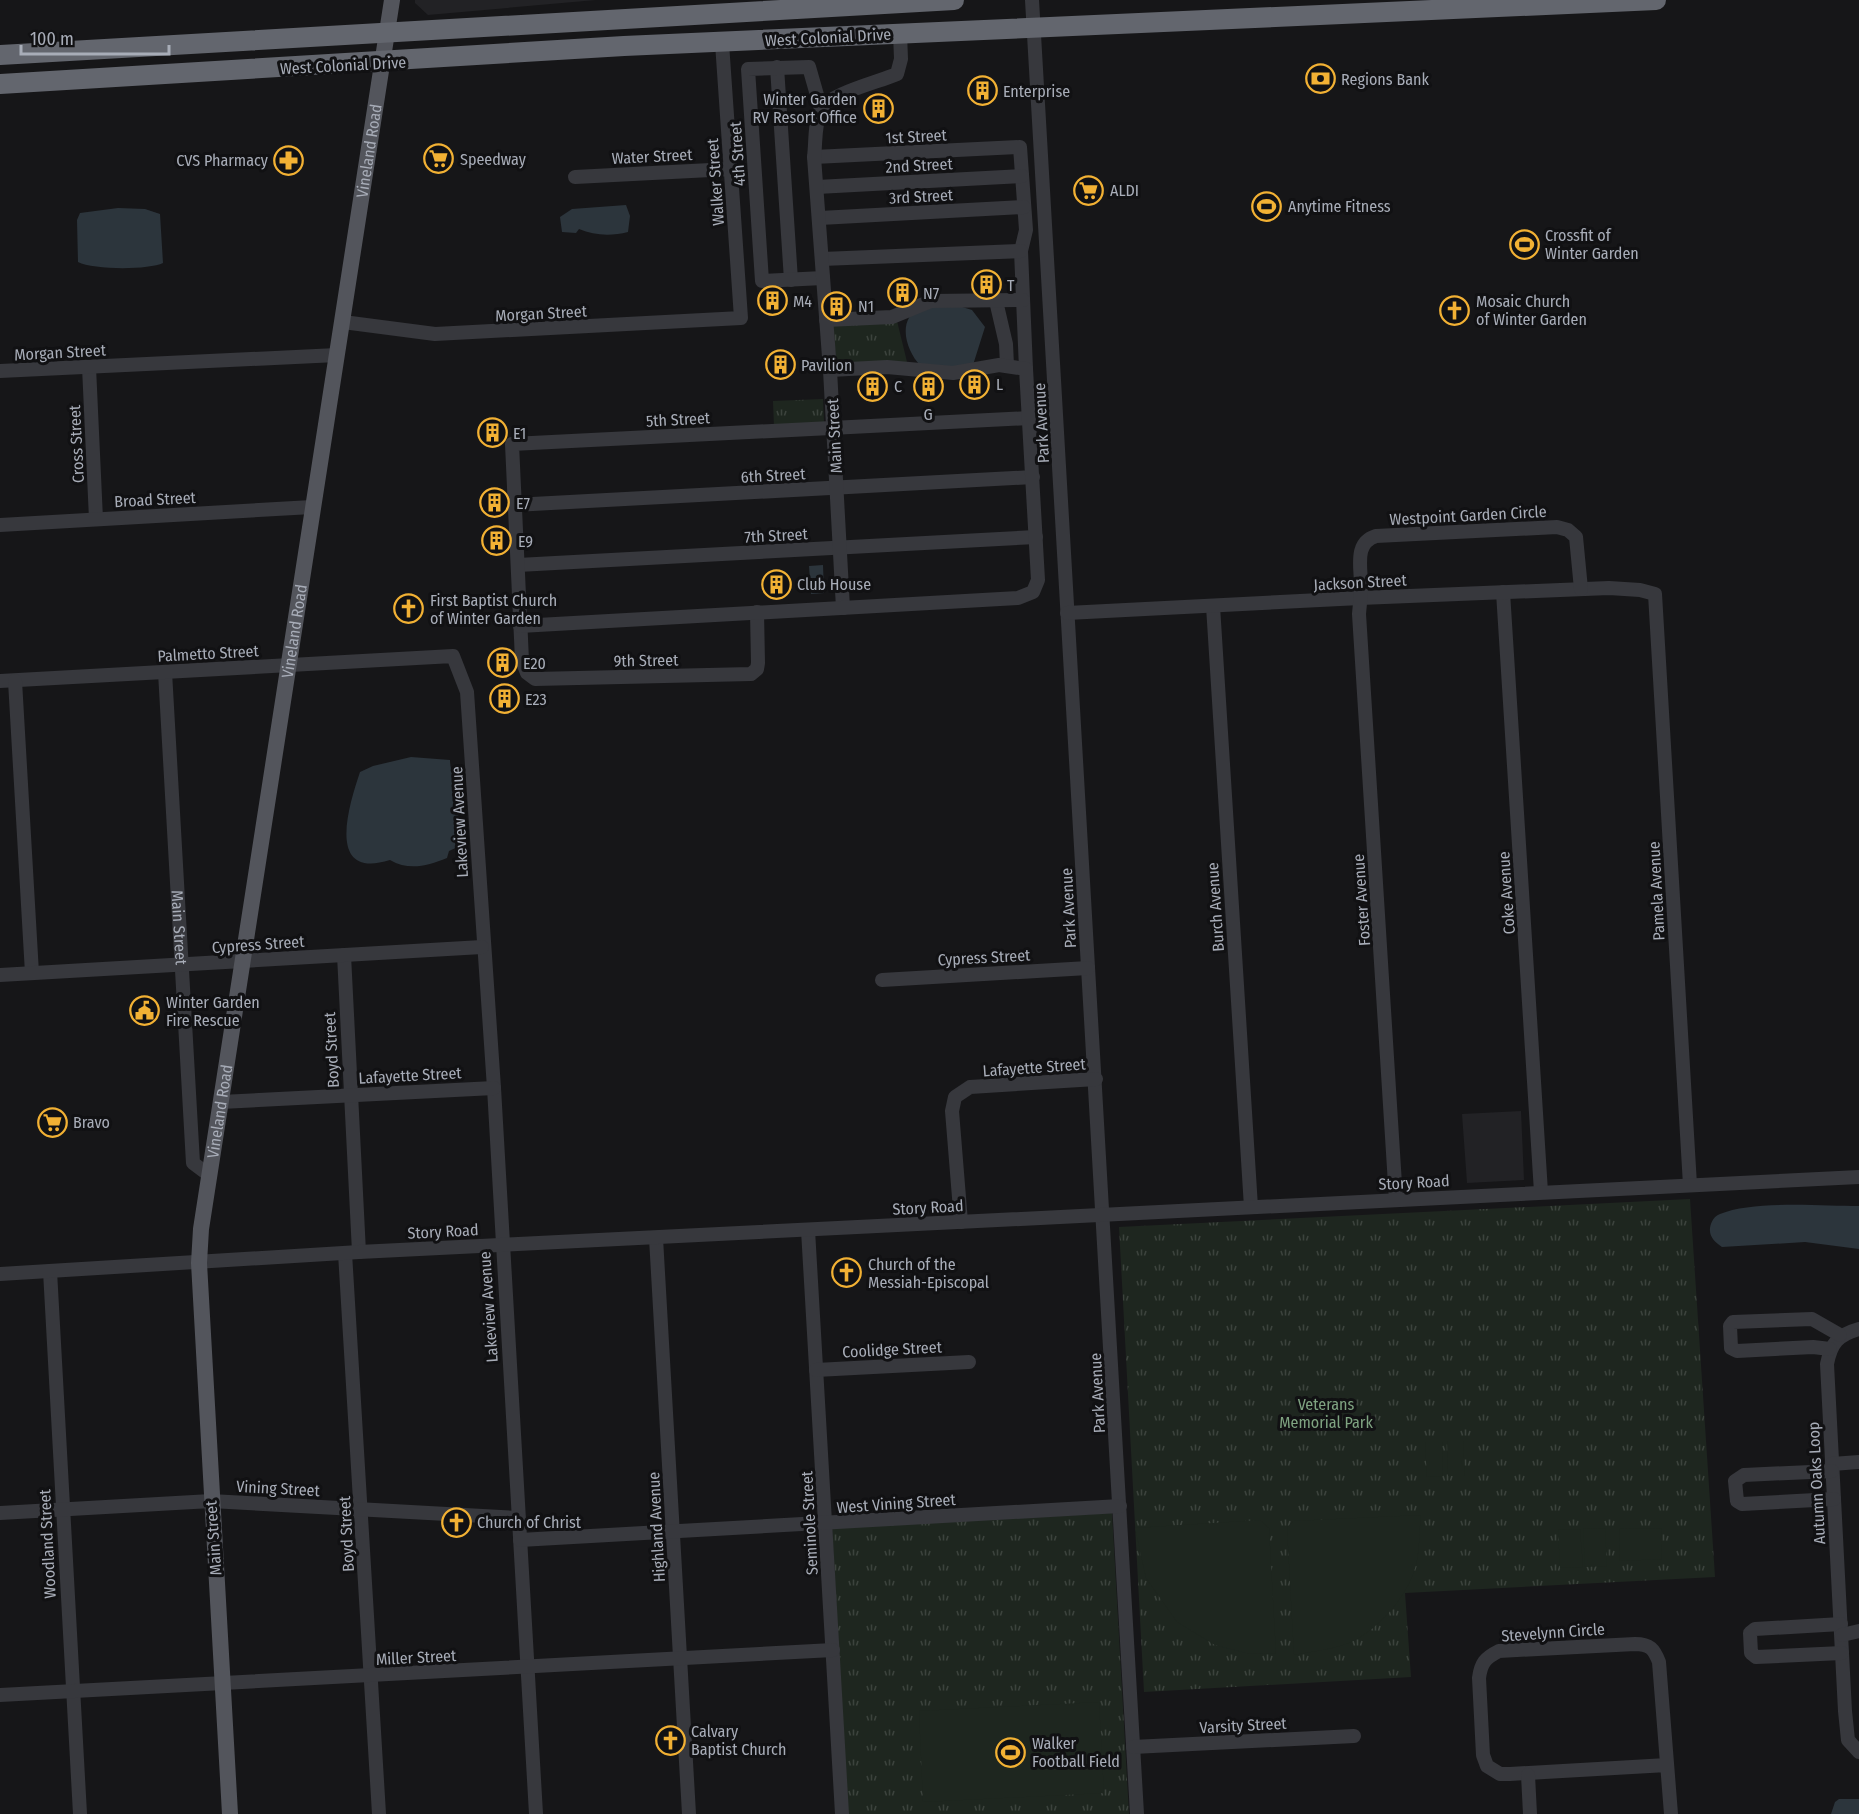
<svg xmlns="http://www.w3.org/2000/svg" width="1859" height="1814" font-family="'Fira Sans Condensed',sans-serif">
	<style>
		.built { fill: #222225 }
		.park { fill: url(#park-tufts) }
		.pitch { fill: #1e261f }
		.water { fill: #2c353c }
		.lines { fill: none; stroke-linecap: round; stroke-linejoin: round }
		.minor { stroke: #37383d; stroke-width: 14 }
		.major { stroke: #53555c; stroke-width: 16 }
		.highway { stroke: #63666e; stroke-width: 20 }
		.labels { text-anchor: middle; stroke-width: 6; stroke-linejoin: round; paint-order: stroke }
		.street-label { font-size: 16px; fill: #a8adb8; stroke: #111113 }
		.poi-label { font-size: 16px; fill: #a8adb8; stroke: #111113; text-anchor: start }
		.park-label { font-size: 16px; fill: #7fa381; stroke: #111113 }
	</style>
	<defs>
		<pattern id="park-tufts" width="24" height="20" patternUnits="userSpaceOnUse" patternTransform="scale(1.5)"><rect width="24" height="20" fill="#1e261f"/><path d="M3 7l-1-3M5 7V3M7 7l1-3M15 17l-1-3M17 17v-4M19 17l1-3" fill="none" stroke="#3c433d"/></pattern>
	</defs>
	<rect width="100%" height="100%" fill="#161618"/>
	<!-- built -->
	<path class="built" d="M415 0H596L428 15 415 3Z
		M1521 1111 1524 1180 1467 1183 1462 1114Z"/>
	<!-- park -->
	<path class="park" d="M897 321 907 362 851 364 848 359 836 360 833 323Z
		M823 399 824 423 774 426 773 401Z
		M1690 1199 1715 1577 1405 1593 1411 1677 1144 1692 1119 1227Z
		M1112 1513 1129 1814H848L832 1528Z"/>
	<!-- pitch -->
	<path class="pitch" d="M1447 1441H1463L1465 1476H1448Z
		M1425 1442H1442L1443 1476 1427 1477Z
		M1421 1515C1419 1531 1420 1549 1416 1565 1408 1595 1383 1624 1357 1639 1339 1649 1315 1651 1294 1655L1287 1528 1293 1521Z
		M1260 1520 1269 1528 1276 1654 1246 1653 1215 1645 1177 1622 1146 1578 1135 1528Z
		M1605 1528 1607 1566 1585 1567 1583 1529Z
		M1661 1528 1662 1559 1620 1561 1619 1529Z
		M1580 1529 1583 1567 1560 1568 1558 1530Z
		M1099 1702 1104 1793 923 1802 919 1711Z"/>
	<!-- water -->
	<path class="water" d="M626 205 630 216 628 232C612 236 595 236 579 229L576 233 562 232 560 217 572 209Z
		M118 208 145 209 160 214 163 263C149 270 93 270 78 262L77 220 80 213Z
		M959 306 972 310 985 327 973 365 946 370 920 365C906 351 896 318 921 308 932 304 948 307 959 306Z
		M823 565 824 593 811 594 809 566Z
		M411 757 450 760C450 772 456 780 457 792 459 810 457 828 462 845L449 851 447 858C427 866 409 871 390 860 326 880 348 808 360 772L373 766Z
		M1859 1206V1249L1805 1242 1722 1247C1715 1242 1709 1237 1710 1228 1711 1222 1714 1216 1720 1214 1753 1200 1822 1206 1859 1206Z
		M1839 1799H1859V1814H1831L1835 1802Z"/>
	<g class="lines">
		<!-- minor -->
		<g class="minor">
			<path d="M1032 0 1137 1814"/>
			<path d="M777 67 791 280"/>
			<path d="M821 109 809 67 748 69 762 281 823 278"/>
			<path d="M814 157 1020 147 1026 230 1021 251 1026 369"/>
			<path d="M575 177 730 169"/>
			<path d="M817 187 1022 176"/>
			<path d="M820 218 1024 207"/>
			<path d="M822 259 1021 251"/>
			<path d="M996 301 1006 344 1007 365"/>
			<path d="M826 320 892 317 931 301 1023 300"/>
			<path d="M343 322 435 334 741 318 722 43"/>
			<path d="M89 367 96 519"/>
			<path d="M0 371 337 355"/>
			<path d="M514 505 1033 477"/>
			<path d="M0 525 312 507"/>
			<path d="M518 565 1036 537"/>
			<path d="M1503 592 1541 1192"/>
			<path d="M1213 606 1251 1207"/>
			<path d="M843 608 830 370 814 157C816 142 814 125 821 110 828 94 879 82 897 74L901 59 900 33"/>
			<path d="M757 612 758 663 757 669 751 674 535 679 527 673 522 660 512 444 1029 418"/>
			<path d="M1067 613 1360 598 1609 588 1640 590 1655 594 1690 1185"/>
			<path d="M520 626 1018 598 1033 592 1038 580 1026 369 999 365 953 373 887 367 830 370"/>
			<path id="s1" d="M165 672 193 1163 209 1175"/>
			<path d="M0 681 453 656 467 692 494 1088 536 1814"/>
			<path d="M15 681 32 973"/>
			<path d="M344 955 359 1252"/>
			<path d="M0 975 482 947"/>
			<path d="M882 980 1088 968"/>
			<path d="M221 1102 494 1088"/>
			<path d="M1396 1200 1359 614C1360 604 1361 594 1361 585 1361 566 1354 543 1376 536L1557 527 1568 530 1576 537 1581 589"/>
			<path d="M961 1222 952 1111 955 1097 970 1087 1096 1079"/>
			<path d="M808 1230 842 1814"/>
			<path d="M656 1238 689 1814"/>
			<path d="M345 1253 379 1814"/>
			<path d="M50 1271 80 1814"/>
			<path d="M0 1274 359 1252 1859 1177"/>
			<path d="M1859 1329C1838 1335 1831 1343 1827 1364L1845 1711 1848 1740 1859 1752"/>
			<path d="M1830 1349 1813 1347 1737 1351 1731 1348 1730 1326 1733 1322 1812 1319 1840 1335"/>
			<path d="M816 1370 969 1362"/>
			<path d="M1832 1464 1859 1462"/>
			<path d="M1832 1471 1744 1475 1735 1481 1737 1501 1742 1504 1834 1499"/>
			<path d="M0 1513 211 1501 518 1518"/>
			<path d="M520 1540 1120 1506"/>
			<path d="M1841 1624 1755 1629 1750 1633 1751 1653 1756 1657 1842 1653"/>
			<path d="M1842 1635 1859 1631"/>
			<path d="M0 1695 833 1650"/>
			<path d="M1133 1747 1354 1736"/>
			<path d="M1667 1765 1510 1774H1500L1487 1766 1483 1755 1479 1678C1481 1663 1485 1658 1499 1651L1635 1644C1650 1644 1654 1649 1659 1662L1671 1814"/>
			<path d="M1528 1775 1530 1814"/>
		</g>
		<!-- major -->
		<path class="major" id="s2" d="M230 1814 199 1263 201 1229 392 0"/>
		<!-- highway -->
		<path class="highway" d="M0 55 954 0
			M0 84 624 46 1656 0"/>
	</g>
	<!-- icons -->
	<defs>
		<symbol id="bank-ring" viewBox="-11 -11 22 22"><circle r="9.5" fill="#111113" stroke="#f2b134" stroke-width="1.5"/><path d="M-6-4H6V4H-6ZM0-2.3a2.3 2.3 0 1 0 0 4.6a2.3 2.3 0 1 0 0-4.6Z" fill="#f2b134"/></symbol>
		<symbol id="building-ring" viewBox="-11 -11 22 22"><circle r="9.5" fill="#111113" stroke="#f2b134" stroke-width="1.5"/><path d="M-4-6H4V6H1V3H-1V6H-4ZM-2.5-4.3h1.7v1.8h-1.7ZM.8-4.3h1.7v1.8H.8ZM-2.5-1h1.7V.8h-1.7ZM.8-1h1.7V.8H.8Z" fill="#f2b134"/></symbol>
		<symbol id="supermarket-ring" viewBox="-11 -11 22 22"><circle r="9.5" fill="#111113" stroke="#f2b134" stroke-width="1.5"/><path d="M-6-5.5h2.5l.6 2H6L4.5 2H-2.5L-4.4-4H-6ZM-1.5 3.2a1.3 1.3 0 1 0 .1 0ZM3 3.2a1.3 1.3 0 1 0 .1 0Z" fill="#f2b134"/></symbol>
		<symbol id="pharmacy-ring" viewBox="-11 -11 22 22"><circle r="9.5" fill="#111113" stroke="#f2b134" stroke-width="1.5"/><path d="M-2-6h4v4h4v4h-4v4h-4v-4h-4v-4h4Z" fill="#f2b134"/></symbol>
		<symbol id="stadium-ring" viewBox="-11 -11 22 22"><circle r="9.5" fill="#111113" stroke="#f2b134" stroke-width="1.5"/><path d="M0-5a6.5 5 0 1 0 0 10a6.5 5 0 1 0 0-10ZM-3.5-1.8h7v3.6h-7Z" fill="#f2b134"/></symbol>
		<symbol id="church-ring" viewBox="-11 -11 22 22"><circle r="9.5" fill="#111113" stroke="#f2b134" stroke-width="1.5"/><path d="M-1.2-6h2.4v3.5h3.3v2.4h-3.3V6h-2.4V-.1h-3.3v-2.4h3.3Z" fill="#f2b134"/></symbol>
		<symbol id="civic-ring" viewBox="-11 -11 22 22"><circle r="9.5" fill="#111113" stroke="#f2b134" stroke-width="1.5"/><path d="M-.6-6.5H3V-4.5H.6V-3L4-1V1h2V6H-6V1h2V-1L-.6-3ZM-1.2 2.5V6h2.4V2.5Z" fill="#f2b134"/></symbol>
	</defs>
	<g fill-rule="evenodd">
		<use href="#bank-ring" x="1304" y="62" width="33" height="33"/>
		<use href="#building-ring" x="966" y="74" width="33" height="33"/>
		<use href="#building-ring" x="862" y="92" width="33" height="33"/>
		<use href="#supermarket-ring" x="422" y="142" width="33" height="33"/>
		<use href="#pharmacy-ring" x="272" y="144" width="33" height="33"/>
		<use href="#supermarket-ring" x="1072" y="174" width="33" height="33"/>
		<use href="#stadium-ring" x="1250" y="190" width="33" height="33"/>
		<use href="#stadium-ring" x="1508" y="228" width="33" height="33"/>
		<use href="#building-ring" x="970" y="268" width="33" height="33"/>
		<use href="#building-ring" x="886" y="276" width="33" height="33"/>
		<use href="#building-ring" x="756" y="284" width="33" height="33"/>
		<use href="#building-ring" x="820" y="290" width="33" height="33"/>
		<use href="#church-ring" x="1438" y="294" width="33" height="33"/>
		<use href="#building-ring" x="764" y="348" width="33" height="33"/>
		<use href="#building-ring" x="958" y="368" width="33" height="33"/>
		<use href="#building-ring" x="856" y="370" width="33" height="33"/>
		<use href="#building-ring" x="912" y="370" width="33" height="33"/>
		<use href="#building-ring" x="476" y="416" width="33" height="33"/>
		<use href="#building-ring" x="478" y="486" width="33" height="33"/>
		<use href="#building-ring" x="480" y="524" width="33" height="33"/>
		<use href="#building-ring" x="760" y="568" width="33" height="33"/>
		<use href="#church-ring" x="392" y="592" width="33" height="33"/>
		<use href="#building-ring" x="486" y="646" width="33" height="33"/>
		<use href="#building-ring" x="488" y="682" width="33" height="33"/>
		<use href="#civic-ring" x="128" y="994" width="33" height="33"/>
		<use href="#supermarket-ring" x="36" y="1106" width="33" height="33"/>
		<use href="#church-ring" x="830" y="1256" width="33" height="33"/>
		<use href="#church-ring" x="440" y="1506" width="33" height="33"/>
		<use href="#church-ring" x="654" y="1724" width="33" height="33"/>
		<use href="#stadium-ring" x="994" y="1736" width="33" height="33"/>
	</g>
	<g class="labels">
		<!-- street labels -->
		<g class="street-label">
			<text transform="translate(828 37) rotate(-3)" y="6">West Colonial Drive</text>
			<text transform="translate(343 65) rotate(-3)" y="6">West Colonial Drive</text>
			<text transform="translate(916 136) rotate(-3)" y="6">1st Street</text>
			<text dy="6" stroke="none"><textPath href="#s2" startOffset="1677">Vineland Road</textPath></text>
			<text transform="translate(737 154) rotate(-94)" y="6">4th Street</text>
			<text transform="translate(652 156) rotate(-3)" y="6">Water Street</text>
			<text transform="translate(919 165) rotate(-3)" y="6">2nd Street</text>
			<text transform="translate(715 182) rotate(-94)" y="6">Walker Street</text>
			<text transform="translate(921 196) rotate(-3)" y="6">3rd Street</text>
			<text transform="translate(541 313) rotate(-3)" y="6">Morgan Street</text>
			<text transform="translate(60 352) rotate(-3)" y="6">Morgan Street</text>
			<text transform="translate(678 419) rotate(-3)" y="6">5th Street</text>
			<text transform="translate(1041 423) rotate(-93)" y="6">Park Avenue</text>
			<text transform="translate(834 436) rotate(-93)" y="6">Main Street</text>
			<text transform="translate(76 444) rotate(-93)" y="6">Cross Street</text>
			<text transform="translate(773 475) rotate(-3)" y="6">6th Street</text>
			<text transform="translate(155 499) rotate(-3)" y="6">Broad Street</text>
			<text transform="translate(1468 515) rotate(-3)" y="6">Westpoint Garden Circle</text>
			<text transform="translate(776 535) rotate(-3)" y="6">7th Street</text>
			<text transform="translate(1360 582) rotate(-3)" y="6">Jackson Street</text>
			<text dy="6" stroke="none"><textPath href="#s2" startOffset="1191">Vineland Road</textPath></text>
			<text transform="translate(208 653) rotate(-3)" y="6">Palmetto Street</text>
			<text transform="translate(646 660) rotate(-1)" y="6">9th Street</text>
			<text transform="translate(459 822) rotate(-93)" y="6">Lakeview Avenue</text>
			<text transform="translate(1656 891) rotate(-93)" y="6">Pamela Avenue</text>
			<text transform="translate(1506 893) rotate(-94)" y="6">Coke Avenue</text>
			<text transform="translate(1361 900) rotate(-94)" y="6">Foster Avenue</text>
			<text transform="translate(1215 907) rotate(-94)" y="6">Burch Avenue</text>
			<text transform="translate(1068 908) rotate(-93)" y="6">Park Avenue</text>
			<text dy="6" stroke="none"><textPath href="#s1" startOffset="256">Main Street</textPath></text>
			<text transform="translate(258 944) rotate(-4)" y="6">Cypress Street</text>
			<text transform="translate(984 957) rotate(-3)" y="6">Cypress Street</text>
			<text transform="translate(331 1050) rotate(-93)" y="6">Boyd Street</text>
			<text transform="translate(1034 1067) rotate(-4)" y="6">Lafayette Street</text>
			<text transform="translate(410 1075) rotate(-3)" y="6">Lafayette Street</text>
			<text dy="6" stroke="none"><textPath href="#s2" startOffset="705">Vineland Road</textPath></text>
			<text transform="translate(1414 1182) rotate(-3)" y="6">Story Road</text>
			<text transform="translate(928 1207) rotate(-3)" y="6">Story Road</text>
			<text transform="translate(443 1231) rotate(-3)" y="6">Story Road</text>
			<text transform="translate(488 1307) rotate(-94)" y="6">Lakeview Avenue</text>
			<text transform="translate(892 1349) rotate(-3)" y="6">Coolidge Street</text>
			<text transform="translate(1097 1393) rotate(-93)" y="6">Park Avenue</text>
			<text transform="translate(1816 1483) rotate(-93)" y="6">Autumn Oaks Loop</text>
			<text transform="translate(278 1488) rotate(3)" y="6">Vining Street</text>
			<text transform="translate(896 1503) rotate(-4)" y="6">West Vining Street</text>
			<text transform="translate(809 1523) rotate(-93)" y="6">Seminole Street</text>
			<text transform="translate(656 1527) rotate(-93)" y="6">Highland Avenue</text>
			<text transform="translate(346 1534) rotate(-93)" y="6">Boyd Street</text>
			<text transform="translate(213 1538) rotate(-94)" y="6">Main Street</text>
			<text transform="translate(47 1544) rotate(-93)" y="6">Woodland Street</text>
			<text transform="translate(1553 1632) rotate(-4)" y="6">Stevelynn Circle</text>
			<text transform="translate(416 1657) rotate(-3)" y="6">Miller Street</text>
			<text transform="translate(1243 1725) rotate(-3)" y="6">Varsity Street</text>
		</g>
		<!-- poi labels -->
		<g class="poi-label">
			<text x="1341" y="85">Regions Bank</text>
			<text x="1003" y="97">Enterprise</text>
			<text x="857" y="105" text-anchor="end">Winter Garden<tspan x="857" dy="18">RV Resort Office</tspan></text>
			<text x="460" y="165">Speedway</text>
			<text x="268" y="166" text-anchor="end">CVS Pharmacy</text>
			<text x="1110" y="196">ALDI</text>
			<text x="1288" y="212">Anytime Fitness</text>
			<text x="1545" y="241">Crossfit of<tspan x="1545" dy="18">Winter Garden</tspan></text>
			<text x="1007" y="291">T</text>
			<text x="923" y="299">N7</text>
			<text x="793" y="307">M4</text>
			<text x="1476" y="307">Mosaic Church<tspan x="1476" dy="18">of Winter Garden</tspan></text>
			<text x="858" y="312">N1</text>
			<text x="801" y="371">Pavilion</text>
			<text x="996" y="390">L</text>
			<text x="894" y="392">C</text>
			<text x="928" y="420" text-anchor="middle">G</text>
			<text x="513" y="439">E1</text>
			<text x="516" y="509">E7</text>
			<text x="518" y="547">E9</text>
			<text x="797" y="590">Club House</text>
			<text x="430" y="606">First Baptist Church<tspan x="430" dy="18">of Winter Garden</tspan></text>
			<text x="523" y="669">E20</text>
			<text x="525" y="705">E23</text>
			<text x="166" y="1008">Winter Garden<tspan x="166" dy="18">Fire Rescue</tspan></text>
			<text x="73" y="1128">Bravo</text>
			<text x="868" y="1270">Church of the<tspan x="868" dy="18">Messiah-Episcopal</tspan></text>
			<text x="477" y="1528">Church of Christ</text>
			<text x="691" y="1737">Calvary<tspan x="691" dy="18">Baptist Church</tspan></text>
			<text x="1032" y="1749">Walker<tspan x="1032" dy="18">Football Field</tspan></text>
		</g>
		<!-- park labels -->
		<g class="park-label">
			<text x="1326" y="1410">Veterans<tspan x="1326" dy="18">Memorial Park</tspan></text>
		</g>
	</g>
	<!-- scale -->
	<path d="M21 45v9h148v-9" fill="none" stroke="#a8adb8" stroke-width="3"/>
	<text x="30" y="45" font-size="18" fill="#a8adb8" stroke="#111113" stroke-width="4.5" paint-order="stroke">100 m</text>
</svg>
